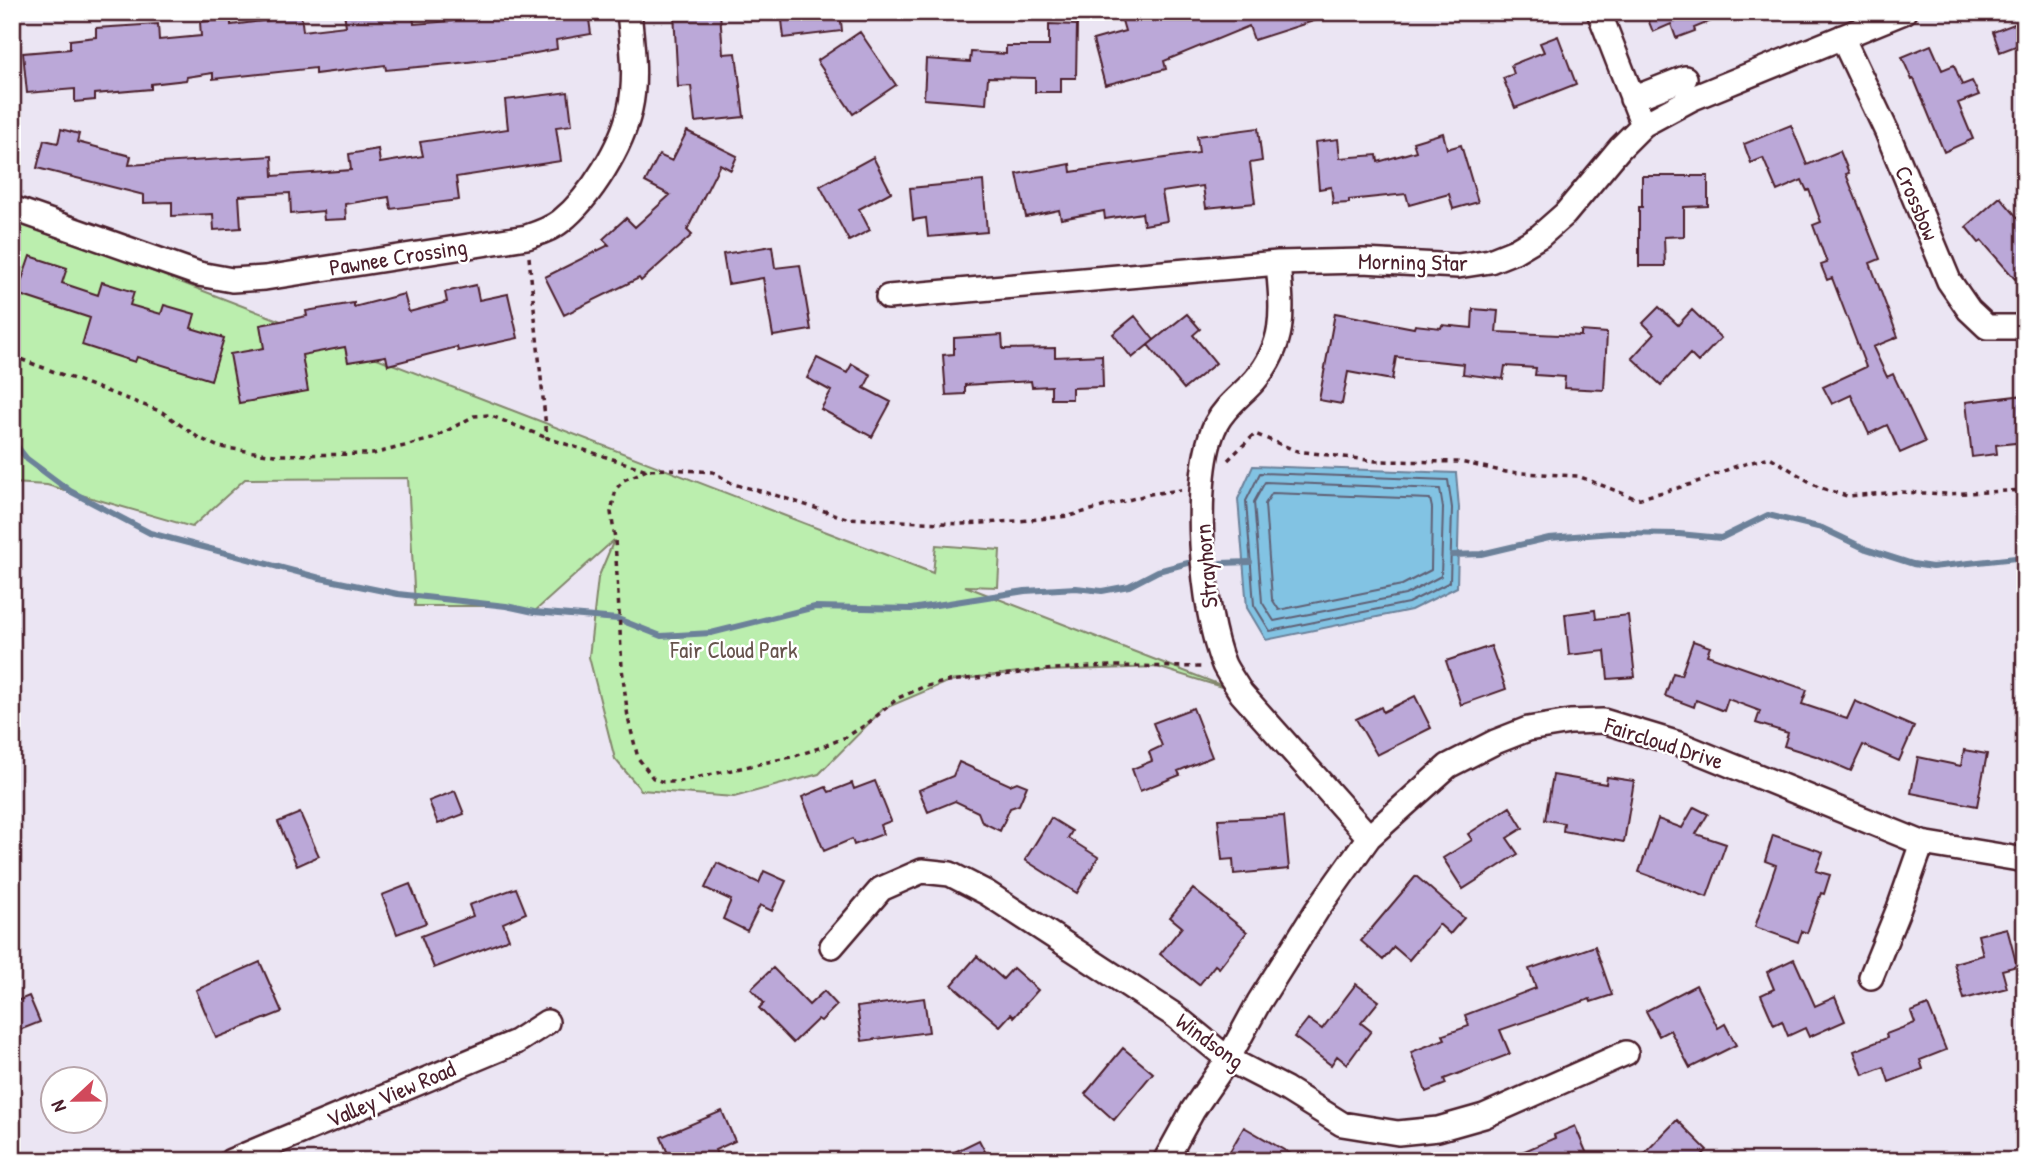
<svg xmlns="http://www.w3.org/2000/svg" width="2037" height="1173" font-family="'Patrick Hand',sans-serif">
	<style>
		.green { fill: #bbeeae; stroke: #82866c; stroke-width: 2 }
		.water { fill: #82c3e3; stroke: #6c8199; stroke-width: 2 }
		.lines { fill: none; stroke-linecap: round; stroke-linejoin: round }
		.shore { stroke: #606175; stroke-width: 2 }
		.stream { stroke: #6c8199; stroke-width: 6 }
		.building { fill: #bba8d8; stroke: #4a1f2b; stroke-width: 2 }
		.minor-casing { stroke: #4a1f2b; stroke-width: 28 }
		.path { stroke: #4a1f2b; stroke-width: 3.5; stroke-dasharray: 5 5; stroke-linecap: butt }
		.minor { stroke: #fff; stroke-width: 23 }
		.labels { text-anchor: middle; stroke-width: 5; stroke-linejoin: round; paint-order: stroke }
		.street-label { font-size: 23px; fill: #4a1f2b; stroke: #fff }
		.park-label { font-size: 23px; fill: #66534c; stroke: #fff }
	</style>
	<rect width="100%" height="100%" fill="#ebe5f3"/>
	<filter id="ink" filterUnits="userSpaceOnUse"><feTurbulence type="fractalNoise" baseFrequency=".0143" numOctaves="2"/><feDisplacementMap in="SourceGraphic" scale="14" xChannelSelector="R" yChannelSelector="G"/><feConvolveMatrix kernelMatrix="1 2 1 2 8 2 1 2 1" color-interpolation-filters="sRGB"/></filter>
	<g filter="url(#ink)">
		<!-- green -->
		<path class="green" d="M12 217 933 573 936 545 1000 550 998 587 965 586 1241 693 1157 667 1018 672 949 681 883 709 819 774 734 797 641 790 615 759 589 657 598 578 614 540 534 612 506 606H415L408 478 245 479 192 527 47 485 12 483Z"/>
		<!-- water -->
		<path class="water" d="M1253 466 1456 473 1459 508 1457 587 1411 610 1266 640 1247 608 1238 499Z"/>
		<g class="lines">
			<!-- shore -->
			<path class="shore" d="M1260 473 1448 480 1452 508 1450 582 1408 603 1270 631 1254 605 1246 501Z
				M1265 482 1440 489 1443 508 1441 576 1405 595 1274 621 1262 602 1254 502Z
				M1272 493 1430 499 1432 508 1431 570 1402 585 1279 610 1272 599 1265 504Z"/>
			<!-- stream -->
			<path class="stream" d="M12 440 27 459 70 491 150 533 320 578 398 594 506 606 534 612 618 619 661 636 711 633 815 607 911 609 1025 591 1076 588 1102 591 1129 586 1158 571 1188 563
				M1452 555 1481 554 1549 538 1613 533 1679 534 1721 538 1768 515 1822 528 1866 549 1913 564 1932 567 2025 557
				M1221 563 1250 562"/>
		</g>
		<!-- building -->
		<path class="building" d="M344 12H413L414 24 451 21V17L485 12H588L591 34 556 40 557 49 520 56 450 64 386 70 385 65 315 74V68L213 79V73L187 77 186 80 151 84V89L95 94V100L75 102V89L27 93 23 53 70 49V40L96 37V28L158 24 159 40 201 36 200 22 231 19V25L269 20V17L301 14 303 31 346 26Z
			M674 12H720L723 54 736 53 744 117 695 122 691 86 678 87Z
			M795 12H840L842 31 784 38 782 20 796 19Z
			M1140 12H1151L1153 20 1171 12H1331L1332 15 1254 40 1249 26 1164 61 1166 69 1105 85 1093 40 1125 31 1121 17Z
			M1645 12H1730L1731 13 1694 28 1695 31 1676 38 1671 24 1653 32Z
			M2017 23 2024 43 2000 52 1993 32Z
			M1049 24 1077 25 1076 78H1061V92H1035V78L988 77 986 104 924 99 926 59 970 62 971 52 1006 54V46H1049Z
			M860 32 896 85 853 114 817 61Z
			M1558 36 1576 84 1515 108 1503 78 1514 74 1511 65 1544 52 1540 43Z
			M1931 45 1942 70 1954 65 1962 85 1972 81 1979 95 1958 103 1973 139 1944 152 1914 79 1912 80 1902 57Z
			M568 92 572 125 556 127 561 161 456 177 459 200 391 209 389 197 345 204 346 219 324 220 323 211 291 214 290 193 239 196 241 228 214 230 213 214 172 216V202L144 203V195L37 168 44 140 58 143 61 129 79 134 77 142 131 156 129 165 272 156 273 176 351 170 349 154 378 149 380 163 423 156 420 142 508 129 505 100Z
			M1791 125 1807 165 1840 151 1849 173 1846 174 1880 259 1870 263 1898 337 1873 347 1887 377 1893 374 1925 442 1900 453 1887 425 1869 434 1851 395 1832 404 1823 387 1866 367 1832 278 1827 280 1821 265 1827 263 1813 225 1821 222 1809 190 1807 191 1802 180 1777 191 1763 158 1751 163 1744 144Z
			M1258 128 1262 161 1250 163 1255 203 1206 208 1203 186 1162 192 1167 221 1144 225 1142 213 1105 219 1104 211 1061 219 1059 210 1026 217 1017 174 1070 164 1071 172 1199 153 1197 136Z
			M687 131 737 156 731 170 720 164 687 230 692 235 641 281 639 278 564 315 545 277 609 245 603 239 626 218 635 227 670 195 645 182 659 155 672 161Z
			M1443 133 1447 149 1461 145 1478 202 1453 209 1449 194 1409 205 1406 194 1349 200V203L1333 204 1331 187 1319 189 1315 142 1338 139 1340 158 1377 155 1378 162 1416 151 1413 142Z
			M873 157 891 192 859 209 870 230 849 241 820 186Z
			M1642 176H1708V206L1684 207V236L1664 237 1665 266H1639V207H1642Z
			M983 181 987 232 928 237 926 218 913 220 910 188Z
			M2000 197 2025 226V270L2015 279 1982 241 1979 243 1966 227Z
			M772 246 775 268 800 265 811 330 773 336 763 278 728 284 723 254Z
			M30 256 67 268 62 283 98 295 102 282 134 292 130 305 161 314 164 305 195 314 191 328 224 338 211 380 137 357 135 362 82 345 90 318 17 294Z
			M476 285 479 300 508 294 518 338 458 351 457 347 388 365 386 356 348 362 345 347 302 355 308 391 239 403 230 354 264 348 260 325 307 316 306 311 354 303V307L404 294 409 312 447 302 445 292Z
			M1659 307 1678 325 1692 310 1721 338 1698 362 1690 354 1661 385 1632 358 1654 334 1643 323Z
			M1473 309 1498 311 1496 332 1581 336V331L1607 333 1604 390 1564 388 1565 377 1535 375 1536 368 1505 366 1503 379 1463 374 1464 364 1396 357 1392 380 1348 372 1342 404 1319 400 1335 313 1414 328 1415 325 1441 328 1442 325 1472 328Z
			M1187 314 1200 329 1193 335 1216 363 1184 389 1148 345Z
			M1135 316 1154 340 1132 358 1113 334Z
			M1002 335 1003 349 1055 348V357L1102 355 1103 387 1072 388V399H1051V386L1032 387 1031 381 965 385V394L946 395 943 355 954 354V338Z
			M817 358 847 373 852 364 871 375 864 388 891 402 872 437 821 409 831 391 807 378Z
			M2025 395V442L1996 445 1997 454 1972 457 1966 402Z
			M1595 610 1596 619 1628 615 1635 677 1608 679 1605 651 1569 655 1565 614Z
			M1693 641 1710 647 1707 655 1807 690 1802 704 1847 719 1855 701 1914 727 1899 761 1863 745 1851 771 1819 757 1784 746 1788 733 1756 723 1760 711 1728 699 1724 711 1696 700 1694 707 1665 696 1673 673 1681 675Z
			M1491 646 1506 689 1461 705 1446 661Z
			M1415 696 1431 728 1377 755 1356 719 1381 707 1383 712Z
			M1193 708 1212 757 1178 771 1180 775 1140 791 1132 769 1152 761 1149 752 1162 746 1153 723Z
			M1964 750 1987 754 1977 806 1911 793 1918 757 1961 766Z
			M959 762 1010 785 1017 782 1027 786 1019 805 1010 808 1000 831 982 822 978 812 955 801 928 812 919 790 953 776Z
			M1553 775 1606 784 1607 777 1634 781 1624 842 1563 831 1564 823 1545 820Z
			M875 781 891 821 880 825 883 834 854 845 852 839 824 851 802 797 826 787 829 792 852 783 854 789Z
			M455 791 464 814 438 824 429 801Z
			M1510 807 1523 828 1507 838 1518 854 1463 889 1443 858 1472 840 1468 834Z
			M1694 807 1708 814 1696 834 1726 844 1707 897 1639 872 1658 819 1682 828Z
			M300 813 319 856 297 866 278 822Z
			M1284 816 1289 869 1234 874 1233 859 1222 860 1218 819Z
			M1051 818 1072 831 1068 838 1098 857 1077 893 1025 860Z
			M1773 835 1823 852 1816 871 1830 875 1824 894 1821 893 1807 933 1802 931 1798 942 1755 927 1776 865 1765 861Z
			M717 863 759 883 764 871 786 881 772 911 760 905 747 931 723 919 731 900 705 888Z
			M1416 876 1464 918 1450 934 1439 924 1409 960 1394 947 1383 960 1361 941Z
			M410 884 426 923 397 934 382 895Z
			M516 888 526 913 503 923 509 939 434 968 421 936 473 916 469 905Z
			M1193 889 1247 932 1219 968 1215 965 1199 985 1160 954 1182 927 1170 917Z
			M2007 928 2017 966 2002 970 2007 988 1964 999 1954 963 1983 955 1978 935Z
			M1595 946 1612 995 1591 1002 1590 999 1500 1030 1510 1054 1444 1079 1446 1084 1426 1092 1411 1052 1445 1039 1443 1035 1469 1026 1465 1015 1536 988 1529 969Z
			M977 956 1003 979 1013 968 1038 990 1014 1017 1011 1014 1000 1026 952 985Z
			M1794 959 1815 1006 1835 997 1845 1021 1809 1037 1805 1028 1788 1036 1782 1021 1774 1025 1761 995 1774 989 1767 972Z
			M260 962 282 1012 216 1038 196 990Z
			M773 968 809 1005 824 991 837 1005 821 1021 818 1019 793 1043 759 1008 764 1003 751 989Z
			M1356 984 1379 1001 1361 1023 1371 1031 1347 1064 1337 1056 1331 1065 1294 1037 1308 1019 1322 1029Z
			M1696 985 1718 1028 1725 1024 1736 1045 1690 1068 1670 1030 1659 1036 1646 1011Z
			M29 996 40 1022 12 1033V1003Z
			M924 998 929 1032 862 1041 857 1007Z
			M1928 1005 1946 1050 1920 1060 1923 1069 1889 1082 1884 1067 1863 1075 1854 1051 1887 1038 1886 1034 1915 1023 1911 1012Z
			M1123 1048 1153 1073 1114 1120 1085 1094Z
			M722 1111 735 1141 715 1150 720 1161H671L661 1137Z
			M1677 1120 1707 1150 1697 1161H1637Z
			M1575 1126 1590 1161H1501L1555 1138 1554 1135Z
			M1244 1127 1303 1161H1243L1229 1153Z
			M979 1140 990 1161H936Z"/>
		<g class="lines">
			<defs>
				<path id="minor" d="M1599 12 1643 125
					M1842 37 1887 132 1949 281 1969 310 1987 327H2025
					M1632 99 1685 78
					M12 208 199 274 232 280 265 278 527 237C539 233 551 229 561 221 591 197 622 146 630 109 637 79 632 42 629 12
					M1278 263C1282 309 1287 342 1255 380 1242 395 1226 405 1216 424 1190 474 1202 614 1224 665 1229 675 1236 684 1241 693L1369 837
					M888 297 1278 263 1363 261 1458 266 1490 261 1515 251 1540 236 1565 214 1620 148 1643 125 1693 98 1904 12
					M832 946 881 889 922 871 950 874 987 893 1174 1015 1228 1059 1286 1089 1342 1124 1398 1133 1438 1129 1484 1116 1626 1053
					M1871 977 1899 908 1922 843
					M231 1161 516 1042 547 1022
					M1165 1161 1193 1110 1228 1059 1259 1002 1317 910 1369 837 1448 766 1495 742 1528 729 1570 722 1603 721 1679 744 1922 843 2025 860"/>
			</defs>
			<!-- minor casing -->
			<use href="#minor" class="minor-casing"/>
			<!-- path -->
			<path class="path" d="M529 257 547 438 647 470 669 469 713 472 733 484 775 495 846 518 961 524 1018 521 1069 516 1150 494 1181 490
				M12 356 162 412 199 438 219 447 275 455 373 454 432 439 474 416 489 415 547 438
				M1228 460 1255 434 1297 451 1376 461 1460 462 1506 472 1578 476 1637 499 1692 484 1734 467 1770 457 1818 487 1847 496 1901 492 1947 494 2025 490
				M647 470 624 480 616 489 611 512 615 539 622 668 628 718 638 758 653 778 663 782H677L795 756 822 747 846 737 867 724 898 698 923 687 949 681 1055 669 1111 666 1204 667"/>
			<!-- minor -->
			<use href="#minor" class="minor"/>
		</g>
	</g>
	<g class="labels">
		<!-- street labels -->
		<g class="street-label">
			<text transform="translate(1917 203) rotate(67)" y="8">Crossbow</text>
			<text transform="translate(398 257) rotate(-9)" y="8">Pawnee Crossing</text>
			<text transform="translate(1413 262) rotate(1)" y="8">Morning Star</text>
			<text transform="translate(1206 566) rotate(-95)" y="8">Strayhorn</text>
			<text transform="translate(1664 743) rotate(18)" y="8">Faircloud Drive</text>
			<text transform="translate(1210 1041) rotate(36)" y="8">Windsong</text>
			<text transform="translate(391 1094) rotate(-23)" y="8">Valley View Road</text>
		</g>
		<!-- park labels -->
		<g class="park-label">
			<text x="734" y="658">Fair Cloud Park</text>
		</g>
	</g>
	<!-- margin -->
	<rect width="2037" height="1173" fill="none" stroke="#fff" stroke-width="42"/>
	<rect x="21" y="21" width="1995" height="1131" fill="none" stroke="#4a1f2b" stroke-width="2.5" filter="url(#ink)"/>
	<!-- north arrow -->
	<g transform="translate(74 1100) rotate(248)"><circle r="33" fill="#ffffff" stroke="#b7a5aa" stroke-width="2"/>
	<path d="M0-5L12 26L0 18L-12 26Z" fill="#d1495b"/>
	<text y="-10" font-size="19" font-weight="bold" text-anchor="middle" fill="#4a1f2b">N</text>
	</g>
</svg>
